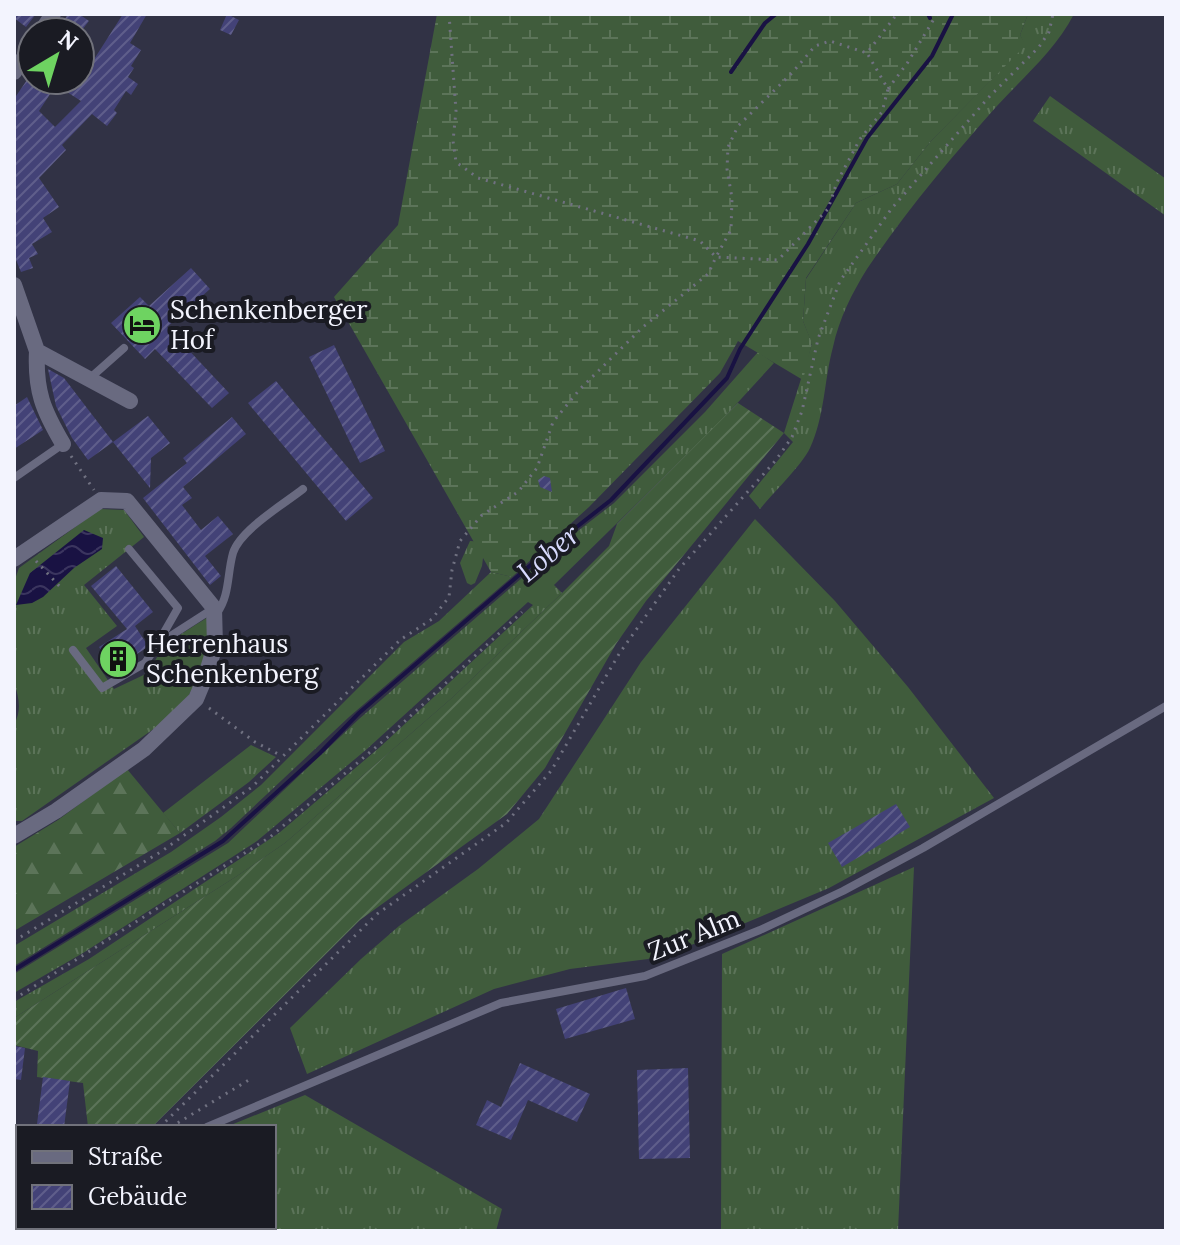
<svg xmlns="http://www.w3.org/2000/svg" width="1180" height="1245" font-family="Lora,serif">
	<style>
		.grass { fill: url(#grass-tufts) }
		.forest { fill: url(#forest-firs) }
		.wetland { fill: url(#wetland-marsh) }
		.garden { fill: url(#garden-furrows) }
		.water { fill: url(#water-waves) }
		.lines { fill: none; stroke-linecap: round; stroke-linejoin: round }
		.stream { stroke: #191243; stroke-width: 4 }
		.building { fill: url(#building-hatch); fill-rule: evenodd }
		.path { stroke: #707181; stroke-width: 3; stroke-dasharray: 2 6; stroke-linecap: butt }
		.lane { stroke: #696a80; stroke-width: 8 }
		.street { stroke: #696a80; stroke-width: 16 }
		.labels { text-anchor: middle; stroke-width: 8; stroke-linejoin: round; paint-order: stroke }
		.poi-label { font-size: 26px; fill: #f3f4fe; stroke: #1a1b23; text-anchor: start }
		.street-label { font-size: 26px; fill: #f3f4fe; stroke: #1a1b23 }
		.water-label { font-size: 28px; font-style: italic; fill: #d8dafd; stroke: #1a1b23 }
	</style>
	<defs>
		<pattern id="grass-tufts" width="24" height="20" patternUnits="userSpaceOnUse" patternTransform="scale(2)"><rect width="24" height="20" fill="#405c3c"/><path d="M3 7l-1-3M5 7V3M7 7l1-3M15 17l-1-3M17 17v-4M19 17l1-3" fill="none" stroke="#5c7459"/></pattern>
		<pattern id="forest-firs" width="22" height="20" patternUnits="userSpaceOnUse" patternTransform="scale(2)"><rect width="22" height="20" fill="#405c3c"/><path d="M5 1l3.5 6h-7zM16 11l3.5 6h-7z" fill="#5c7459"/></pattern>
		<pattern id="wetland-marsh" width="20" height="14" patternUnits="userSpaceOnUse" patternTransform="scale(2)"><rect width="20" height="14" fill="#405c3c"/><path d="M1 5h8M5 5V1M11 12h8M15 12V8" fill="none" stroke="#5c7459"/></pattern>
		<pattern id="garden-furrows" width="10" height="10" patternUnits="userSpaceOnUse" patternTransform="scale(2)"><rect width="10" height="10" fill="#405c3c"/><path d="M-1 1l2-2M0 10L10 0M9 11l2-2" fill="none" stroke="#5c7459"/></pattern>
		<pattern id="water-waves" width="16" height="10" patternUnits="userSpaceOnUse" patternTransform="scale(2)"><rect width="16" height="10" fill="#191243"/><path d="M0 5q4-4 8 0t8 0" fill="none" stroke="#3b355f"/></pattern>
		<pattern id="building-hatch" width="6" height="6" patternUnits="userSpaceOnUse" patternTransform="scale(2)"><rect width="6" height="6" fill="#434277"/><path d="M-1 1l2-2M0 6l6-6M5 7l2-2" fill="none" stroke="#5f5e8b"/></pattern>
	</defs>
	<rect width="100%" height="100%" fill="#313245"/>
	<!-- grass -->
	<path class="grass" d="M1028 14H1074C1055 51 1023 77 996 107 950 159 906 211 867 269 852 293 839 319 833 347 824 380 825 416 810 448 802 465 773 493 760 509L749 496 793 442 784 433 812 344 803 321 806 279 856 203 897 184 931 141 1025 45 1020 35Z
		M1050 96 1166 179V216L1033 121Z
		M758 352 774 363 719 423 554 585 562 593 453 697 285 843 237 876 14 1018V1002L89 959 279 833 380 747 533 605 528 602 367 749 257 841 83 953 14 993V974L228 843 359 719 561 544 614 503 705 412Z
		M100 509 124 510 144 537 84 585 117 626 86 648 114 689 150 672C159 644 184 633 208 617L209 645 200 673 189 695 165 721 22 821H14V724C22 711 19 697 14 683V582L19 568Z
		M755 519 835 601 908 687 994 798 829 888 700 942 648 959 570 969 494 989 307 1074 290 1028 361 959 399 926 478 869 539 819 641 662Z
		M470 541 485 542 482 566 475 583 471 585 467 583 460 563Z
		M491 572 512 577 349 717 231 828 215 841 14 966V946L171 852 221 817 261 785 404 642 439 621Z
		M251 745 276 757 249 782 180 833 163 813Z
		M914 867 898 1231H721L722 954Z
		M305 1095 502 1209 496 1231H14V1168H18V1227H274V1127H226Z"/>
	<!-- forest -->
	<path class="forest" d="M127 769 180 833 14 931V847L58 820Z"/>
	<!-- wetland -->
	<path class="wetland" d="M437 14H1028L1020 35 1026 45 931 141 897 184 856 203 806 278 803 321 812 343 803 380 738 341 720 373 589 507 512 577 491 572 334 297 398 225Z"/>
	<!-- garden -->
	<path class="garden" d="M738 403 784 433 646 601 616 644 545 768 507 814 360 920 152 1127H88L83 1083 37 1077 38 1051 14 1045V1018L237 876 285 843 453 697 562 593 609 546 617 524Z"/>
	<!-- water -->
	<path class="water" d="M84 530 103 538 102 549 74 568 43 597 32 603 16 605 30 573Z"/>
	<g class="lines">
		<!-- stream -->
		<path class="stream" d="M928 14 930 18
			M731 72 765 23 776 14
			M14 970 223 841 320 753 359 713 555 544 611 500 727 378 740 349 808 244 867 138 932 56 953 14"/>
	</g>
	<!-- building -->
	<path class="building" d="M14 14H36L26 27 14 18Z
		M68 14H79L89 21 82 30 79 28 76 32H57Z
		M123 14H147L130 43 141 50 131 66 134 68 128 77 138 84 131 95 126 91 114 110 117 113 107 126 92 114 62 145 66 150 39 178 59 207 43 218 52 232 32 244 38 254 29 258 33 268 21 272 14 255V99L27 80H80V57L91 64ZM56 85 81 101 55 127 39 111Z
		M227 14 239 20 231 35 220 30Z
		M191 268 210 289 167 327 229 393 212 408 155 349 145 359 111 323 140 297 149 306Z
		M334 345 385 451 360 463 309 357Z
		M48 369 64 378 113 442 88 460 72 438 56 406Z
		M276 381 373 498 346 521 248 403Z
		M27 397 43 430 14 449V406Z
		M148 416 170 443 151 458 150 488 113 442Z
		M232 417 246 434 183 487 192 498 182 505 201 530 218 516 233 534 205 556 221 576 210 585 143 498 187 463 183 458Z
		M544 476 550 478 552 492 540 487 538 480Z
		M116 566 153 612 135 626 148 646 146 648 113 670 99 647 127 629 91 586Z
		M896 804 910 827 842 867 828 843Z
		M626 988 635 1019 565 1039 556 1009Z
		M14 1046 25 1048 21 1080 14 1079Z
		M520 1063 590 1094 577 1122 528 1100 511 1140 476 1125 487 1100 501 1107Z
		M688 1068 690 1158 639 1159 637 1070Z
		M43 1077 70 1081 64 1127 37 1124Z"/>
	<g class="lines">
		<!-- path -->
		<path class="path" d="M449 14 456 111 453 141 456 162 478 178 700 241 716 257 731 230 732 198 727 169 728 147 738 126 792 73 815 46 830 41 867 53
			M888 89 908 62 937 14
			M71 456 94 490
			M36 561 63 590
			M209 708 255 742 282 756
			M14 941 162 851 252 787 400 640 432 619 449 597 452 570 460 541 482 515 518 492 537 468 553 422 580 389 643 327 708 274 716 257 778 260 828 209 837 182 860 139 882 112 888 89 867 53 897 14
			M14 999 270 837 389 736 522 612
			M160 1127 377 914 506 823 551 771 619 654 679 569 776 460 792 437 802 411 818 339 840 281 892 208 990 96 1039 47 1049 32 1053 14
			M171 1127 252 1078
			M14 1199 18 1206
			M36 1227 43 1231"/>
		<!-- lane -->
		<path class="lane" d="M89 379 124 348
			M14 478 63 444
			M129 549 178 608 158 643
			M217 613C230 595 227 574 233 553 240 530 284 504 303 489
			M73 650 102 688 145 663 158 644 214 608
			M207 1127 501 1003 645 976 760 930 843 891 923 848 1166 706
			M14 1161H18"/>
		<!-- street -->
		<path class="street" d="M41 32 53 14
			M14 72 32 46
			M14 285 37 351 130 401
			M37 351C35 391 43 410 63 444
			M14 559 101 500 127 501 214 608 215 646 206 675 196 699 144 749 56 811 14 836"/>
	</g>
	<!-- icons -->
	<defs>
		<symbol id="hotel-disc" viewBox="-11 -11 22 22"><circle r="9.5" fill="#6ed361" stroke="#1a1b23"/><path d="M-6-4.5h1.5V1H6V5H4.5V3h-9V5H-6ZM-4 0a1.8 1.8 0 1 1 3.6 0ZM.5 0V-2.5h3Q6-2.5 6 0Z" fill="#111"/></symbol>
		<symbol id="building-disc" viewBox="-11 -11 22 22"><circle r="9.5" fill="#6ed361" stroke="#1a1b23"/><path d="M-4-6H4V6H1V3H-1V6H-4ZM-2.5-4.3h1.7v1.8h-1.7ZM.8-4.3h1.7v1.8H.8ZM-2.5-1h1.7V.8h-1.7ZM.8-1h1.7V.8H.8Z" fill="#111"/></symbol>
	</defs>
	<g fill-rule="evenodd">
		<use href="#hotel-disc" x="120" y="303" width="44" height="44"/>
		<use href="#building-disc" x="96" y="637" width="44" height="44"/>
	</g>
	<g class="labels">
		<!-- poi labels -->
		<g class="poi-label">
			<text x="170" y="319">Schenkenberger<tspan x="170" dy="30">Hof</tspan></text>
			<text x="146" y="653">Herrenhaus<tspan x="146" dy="30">Schenkenberg</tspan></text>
		</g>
		<!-- street labels -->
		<g class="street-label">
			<text transform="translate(694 935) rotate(-22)" y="9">Zur Alm</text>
		</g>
		<!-- water labels -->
		<g class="water-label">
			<text transform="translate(548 553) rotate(-40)" y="10">Lober</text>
		</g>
	</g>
	<!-- border -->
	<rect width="1180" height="1245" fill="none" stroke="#f3f4fe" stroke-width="32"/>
	<!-- legend -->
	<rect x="16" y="1125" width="260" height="104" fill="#1a1b23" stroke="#71727b" stroke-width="2"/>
	<rect x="32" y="1151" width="40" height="12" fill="#696a80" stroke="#71727b" stroke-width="2"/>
	<text x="88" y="1165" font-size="24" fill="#f3f4fe">Straße</text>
	<rect x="32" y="1185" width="40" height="24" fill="url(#building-hatch)" stroke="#71727b" stroke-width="2"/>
	<text x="88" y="1205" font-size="24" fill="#f3f4fe">Gebäude</text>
	<!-- north arrow -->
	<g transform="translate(56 56) rotate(38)"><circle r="38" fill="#1a1b23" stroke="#71727b" stroke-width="2"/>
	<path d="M0-6L14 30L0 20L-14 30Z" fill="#6ed361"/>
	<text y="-12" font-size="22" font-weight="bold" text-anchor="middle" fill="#f3f4fe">N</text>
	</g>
</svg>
